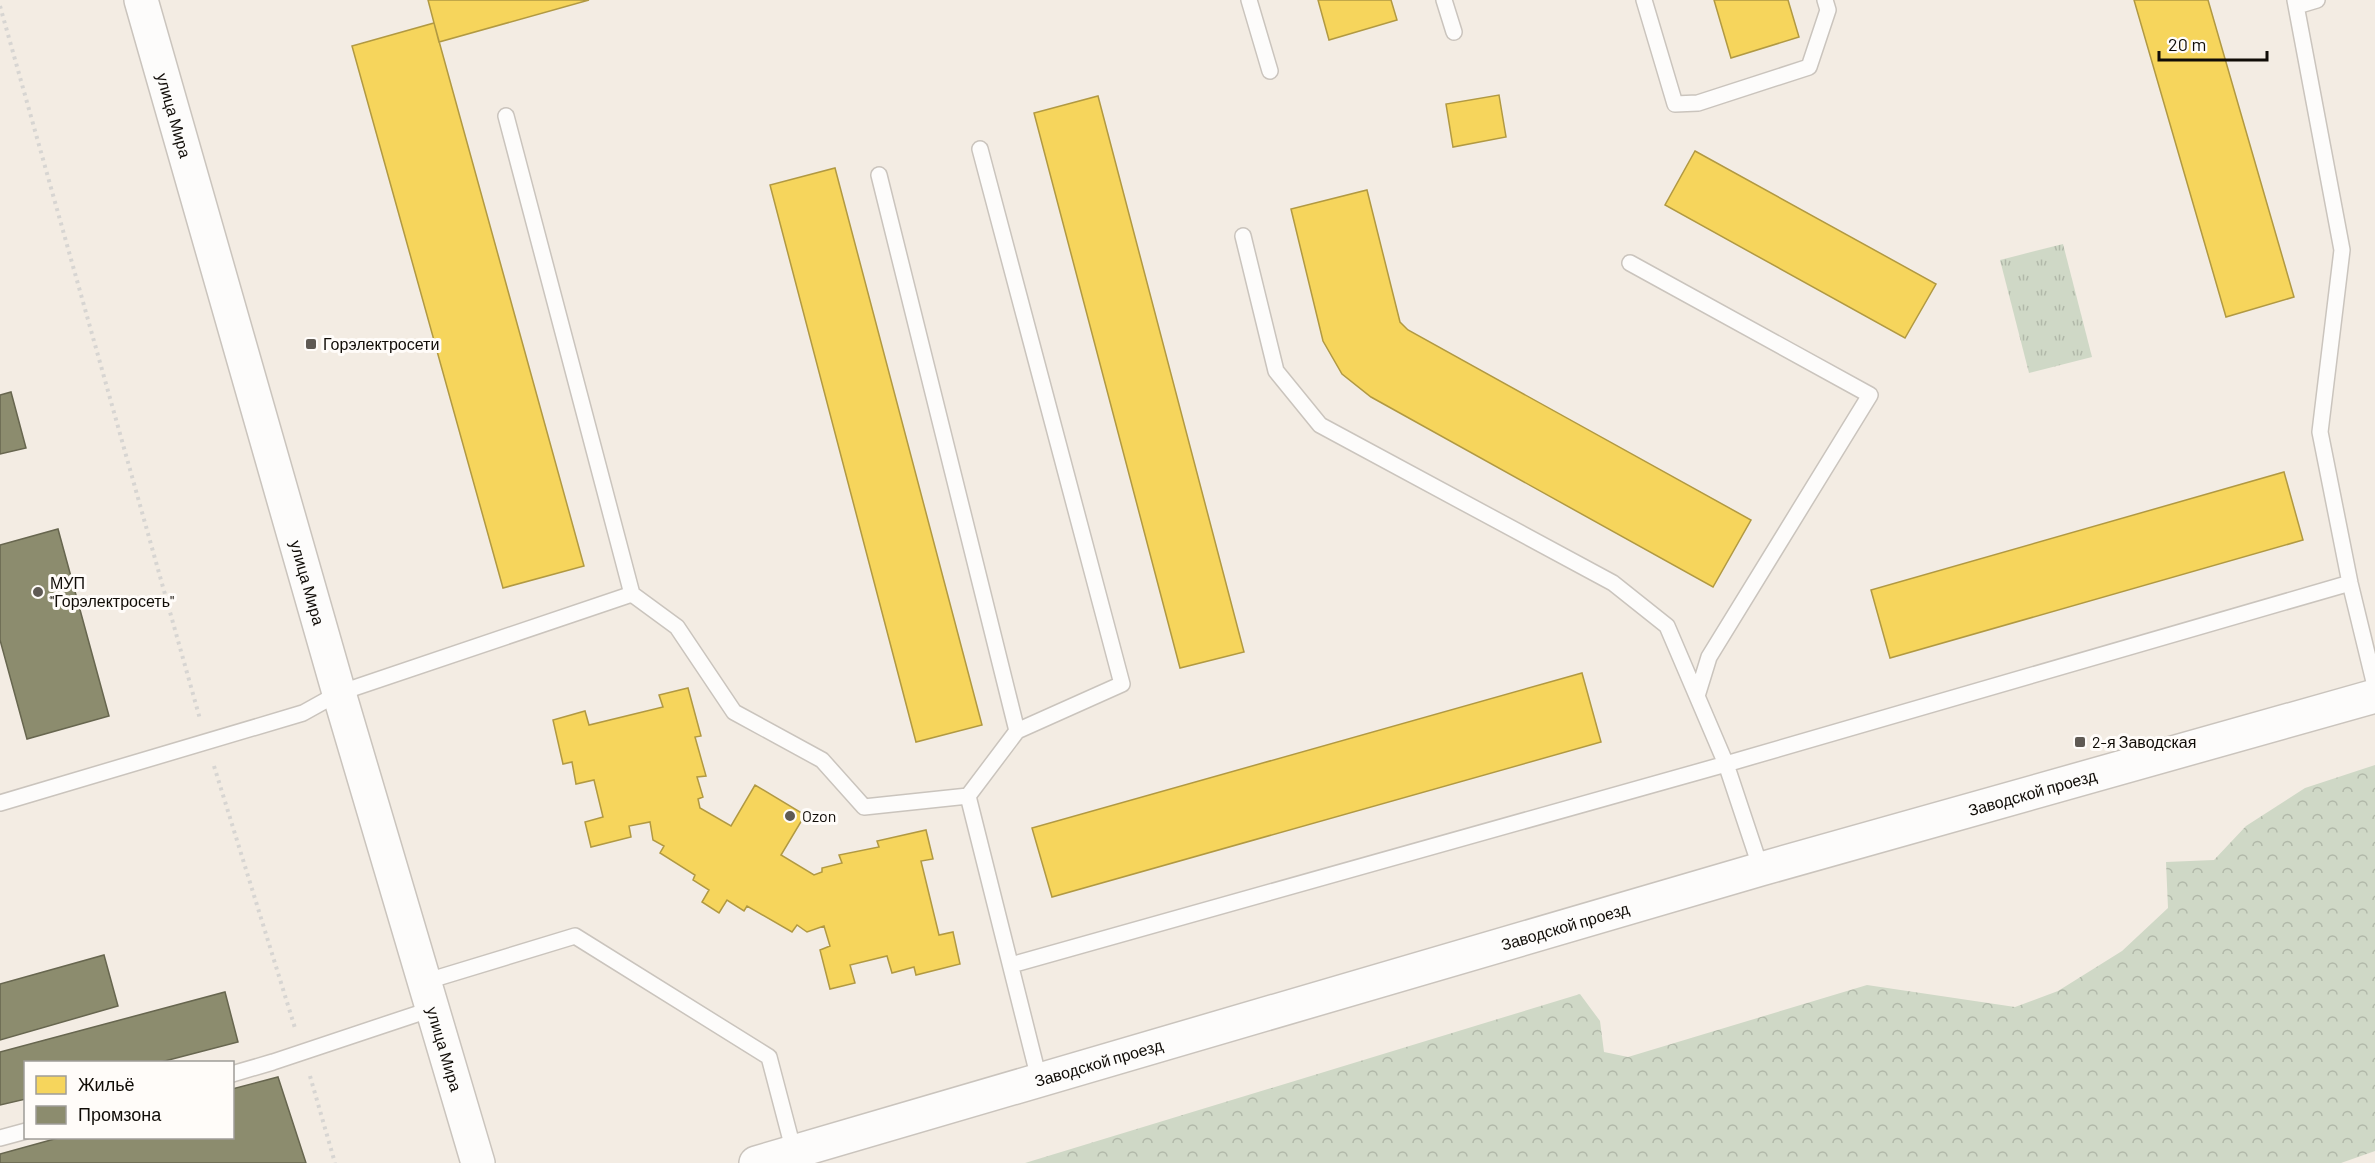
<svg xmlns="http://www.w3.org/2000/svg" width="2375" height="1163" font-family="Barlow,sans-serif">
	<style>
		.forest { fill: url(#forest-crowns) }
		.park { fill: url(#park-tufts) }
		.homes { fill: #f6d55c; stroke: #b19942; stroke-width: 1.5 }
		.industry { fill: #8c8c6e; stroke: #67664f; stroke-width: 1.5 }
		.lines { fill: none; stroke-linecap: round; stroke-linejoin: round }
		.lane-casing { stroke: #cac4bd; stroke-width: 18 }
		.secondary-casing { stroke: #cac4bd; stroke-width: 36 }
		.path { stroke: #d7d5d2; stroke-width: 4; stroke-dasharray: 3 4.5; stroke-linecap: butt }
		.lane { stroke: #fdfcfb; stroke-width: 15 }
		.secondary { stroke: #fdfcfb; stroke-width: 33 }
		.poi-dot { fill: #5f5a54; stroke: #fffcf9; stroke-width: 2 }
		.labels { text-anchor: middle; stroke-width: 6; stroke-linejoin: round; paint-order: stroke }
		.street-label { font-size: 16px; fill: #100c07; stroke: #fffcf9 }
		.poi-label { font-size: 16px; fill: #100c07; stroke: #fffcf9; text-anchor: start }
	</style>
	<defs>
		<pattern id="forest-crowns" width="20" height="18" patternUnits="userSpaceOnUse" patternTransform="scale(1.5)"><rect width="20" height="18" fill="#cfd8c6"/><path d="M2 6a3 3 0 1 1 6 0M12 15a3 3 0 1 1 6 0" fill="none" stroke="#b1b8a9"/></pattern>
		<pattern id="park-tufts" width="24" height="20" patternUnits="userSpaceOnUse" patternTransform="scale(1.5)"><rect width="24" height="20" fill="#cfd8c6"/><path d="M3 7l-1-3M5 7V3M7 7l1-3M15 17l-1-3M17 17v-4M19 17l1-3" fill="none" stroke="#b1b8a9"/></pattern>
	</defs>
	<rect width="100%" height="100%" fill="#f3ece3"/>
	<!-- forest -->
	<path class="forest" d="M2375 765V1151L2341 1163H1025L1580 994 1600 1021 1604 1052 1628 1057 1867 985 2015 1007 2058 991 2122 951 2168 908 2166 862 2214 860 2246 826 2305 788Z"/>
	<!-- park -->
	<path class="park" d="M2063 244 2092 357 2029 373 2000 260Z"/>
	<!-- homes -->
	<path class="homes" d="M428 0H589L439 42Z
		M1318 0H1391L1397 20 1329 40Z
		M1714 0H1788L1799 37 1731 58Z
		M2134 0H2208L2294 297 2226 317Z
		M434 23 584 566 503 588 352 46Z
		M1499 95 1506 137 1453 147 1446 104Z
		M1098 96 1244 652 1180 668 1034 113Z
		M1695 151 1936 284 1905 338 1665 205Z
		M835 168 982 725 916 742 770 185Z
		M1367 190 1400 322 1408 330 1751 520 1713 587 1371 397 1342 374 1323 341 1291 209Z
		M2284 472 2303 540 1890 658 1871 590Z
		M1582 673 1601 742 1052 897 1032 828Z
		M688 688 701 736 695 737 706 776 697 777 703 797 698 799 700 808 731 826 755 785 805 815 781 855 814 875 822 872V868L842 863 839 855 879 847 877 841 926 830 933 859 921 861 939 935 953 932 960 964 916 975 914 967 892 973 887 956 850 965 855 983 830 989 820 950 830 946 824 926 807 932 797 925 792 932 747 906 744 911 727 900 719 913 702 902 709 890 693 880 695 875 660 853 664 846 653 840 650 822 629 826 631 837 591 847 585 822 603 817 594 780 576 784 572 762 563 764 553 720 585 711 589 725 663 707 659 695Z"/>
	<!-- industry -->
	<path class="industry" d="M11 392 26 448 0 454V395Z
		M58 529 109 716 27 739 0 640V545Z
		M104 955 118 1006 0 1040V984Z
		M225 992 238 1042 161 1062H26V1099L0 1105V1052Z
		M278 1077 306 1163H0V1154L58 1138H232V1089Z"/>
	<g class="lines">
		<defs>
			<path id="lane" d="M1249 0 1270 71
				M1444 0 1454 32
				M1644 0 1675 104 1698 103 1809 67 1828 10 1825 0
				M2295 0 2342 250 2320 432 2350 583 2375 686
				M2297 6 2317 0
				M980 149 1122 684 1017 731 968 796 1039 1079
				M879 175 1017 731
				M1630 263 1870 395 1709 657 1697 696
				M632 594 677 627 734 712 822 760 864 807 968 796
				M0 803 303 713 339 693 632 594 506 116
				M1761 869 1726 764 2350 583
				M1011 965 1726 764 1667 626 1613 583 1320 425 1276 371 1243 236
				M424 982 575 936 769 1057 794 1152
				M232 1074 273 1062 432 1009
				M0 1138 26 1131"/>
			<g id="secondary">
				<path id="s1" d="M141 0 339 693 478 1163"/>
				<path id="s2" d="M756 1163 1761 869 2375 696"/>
			</g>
		</defs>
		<!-- lane casing -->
		<use href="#lane" class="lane-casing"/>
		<!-- secondary casing -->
		<use href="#secondary" class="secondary-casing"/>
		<!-- path -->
		<path class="path" d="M0 6 200 719
			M214 766 295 1028
			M310 1076 335 1163"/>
		<!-- lane -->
		<use href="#lane" class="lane"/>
		<!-- secondary -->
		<use href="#secondary" class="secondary"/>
	</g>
	<!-- markers -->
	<g class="poi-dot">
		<rect x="305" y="338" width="12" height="12" rx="3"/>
		<circle cx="38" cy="592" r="6"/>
		<rect x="2074" y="736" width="12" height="12" rx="3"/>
		<circle cx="790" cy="816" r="6"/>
	</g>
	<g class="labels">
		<!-- street labels -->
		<g class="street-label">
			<text dy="6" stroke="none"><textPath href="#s1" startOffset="120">улица Мира</textPath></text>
			<text dy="6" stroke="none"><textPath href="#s1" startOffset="606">улица Мира</textPath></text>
			<text dy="6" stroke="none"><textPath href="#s2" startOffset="1329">Заводской проезд</textPath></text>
			<text dy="6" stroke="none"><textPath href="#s2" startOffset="843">Заводской проезд</textPath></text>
			<text dy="6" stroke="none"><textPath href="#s1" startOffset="1092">улица Мира</textPath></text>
			<text dy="6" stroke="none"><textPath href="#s2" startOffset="357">Заводской проезд</textPath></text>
		</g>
		<!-- poi labels -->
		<g class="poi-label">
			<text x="323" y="350">Горэлектросети</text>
			<text x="50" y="589">МУП<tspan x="50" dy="18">"Горэлектросеть"</tspan></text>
			<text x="2092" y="748">2-я Заводская</text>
			<text x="802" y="822">Ozon</text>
		</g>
	</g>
	<!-- legend -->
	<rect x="24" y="1061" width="210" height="78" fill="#fffcf9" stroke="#9f9c98" stroke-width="1.5"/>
	<rect x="36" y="1076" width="30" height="18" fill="#f6d55c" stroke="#9f9c98" stroke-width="1.5"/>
	<text x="78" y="1091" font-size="18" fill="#100c07">Жильё</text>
	<rect x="36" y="1106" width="30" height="18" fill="#8c8c6e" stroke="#9f9c98" stroke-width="1.5"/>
	<text x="78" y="1121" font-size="18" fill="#100c07">Промзона</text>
	<!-- scale -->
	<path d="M2159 51v9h108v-9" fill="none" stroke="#100c07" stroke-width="3"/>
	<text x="2168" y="51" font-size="18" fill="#100c07" stroke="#fffcf9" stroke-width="4.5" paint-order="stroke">20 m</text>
</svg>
